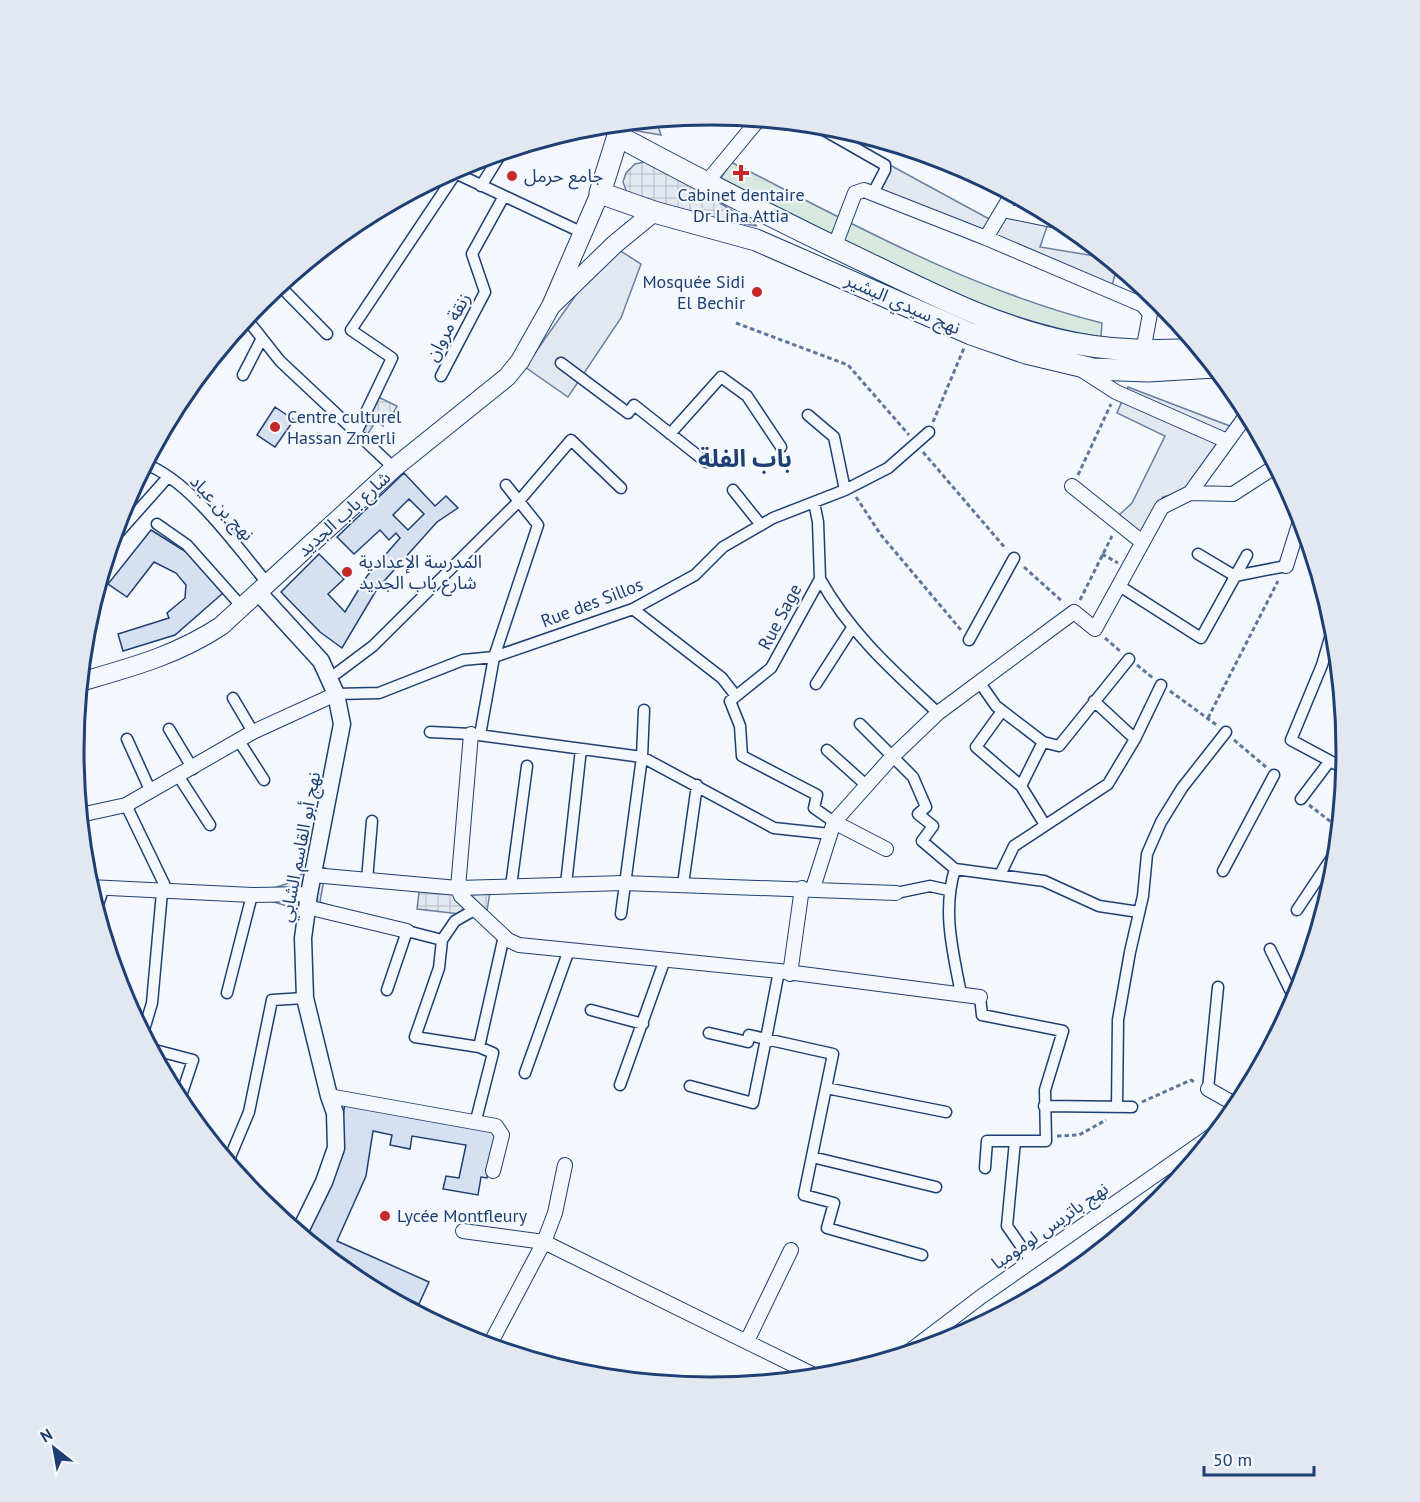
<svg xmlns="http://www.w3.org/2000/svg" width="1420" height="1502" font-family="'PT Sans','Noto Sans Arabic',sans-serif">
	<style>
		.grass { fill: #d7e8df; stroke: #687fa3; stroke-width: 1.5 }
		.parking { fill: #e3e8f0; stroke: #687fa3; stroke-width: 1.5 }
		.plaza { fill: url(#plaza-grid); stroke: #687fa3; stroke-width: 1.5 }
		.building { fill: #d5e0f0; stroke: #1d3f73; stroke-width: 1.5; fill-rule: evenodd }
		.lines { fill: none; stroke-linecap: round; stroke-linejoin: round }
		.pedestrian-casing { stroke: #1d3f73; stroke-width: 13 }
		.minor-casing { stroke: #1d3f73; stroke-width: 16 }
		.tertiary-casing { stroke: #1d3f73; stroke-width: 19 }
		.secondary-casing { stroke: #1d3f73; stroke-width: 20 }
		.primary-casing { stroke: #1d3f73; stroke-width: 23 }
		.path { stroke: #5e769c; stroke-width: 3; stroke-dasharray: 4.5 3; stroke-linecap: butt }
		.pedestrian { stroke: #f4f7fb; stroke-width: 10 }
		.minor { stroke: #f4f7fb; stroke-width: 14 }
		.tertiary { stroke: #f4f7fb; stroke-width: 16 }
		.secondary { stroke: #f4f7fb; stroke-width: 18 }
		.primary { stroke: #f4f7fb; stroke-width: 21 }
		.poi-dot { fill: #c62828; stroke: #f4f7fb; stroke-width: 2 }
		.labels { text-anchor: middle; stroke-width: 4.5; stroke-linejoin: round; paint-order: stroke }
		.poi-label { font-size: 18px; fill: #1d3f73; stroke: #f4f7fb; text-anchor: start }
		.street-label { font-size: 18px; fill: #1d3f73; stroke: #f4f7fb }
		.district-label { font-size: 24px; font-weight: bold; fill: #1d3f73; stroke: #f4f7fb }
		.rim { fill: none; stroke: #1d3f73; stroke-width: 3 }
	</style>
	<defs>
		<pattern id="plaza-grid" width="8" height="8" patternUnits="userSpaceOnUse" patternTransform="scale(1.5)"><rect width="8" height="8" fill="#e3e8f0"/><path d="M0 4h8M4 0v8" fill="none" stroke="#c2c8d1"/></pattern>
	</defs>
	<rect width="100%" height="100%" fill="#f4f7fb"/>
	<!-- grass -->
	<path class="grass" d="M731 162C851 223 970 290 1102 323L1101 337C967 315 840 240 721 178Z"/>
	<!-- parking -->
	<path class="parking" d="M656 120 661 135 631 130 633 122Z
		M888 164 991 220 1006 196 1050 218 1040 247 1107 258 1118 266 1111 288 873 192Z
		M616 248 641 264 621 318 568 397 525 367 583 285Z
		M1128 387 1230 426 1244 406 1251 420 1192 489 1163 497 1139 534 1116 518 1132 503 1165 436 1117 413Z"/>
	<!-- plaza -->
	<path class="plaza" d="M649 161 689 184 757 226 697 217 627 193 623 182 626 173 635 164Z
		M374 395 397 406 390 419 387 417 383 426 376 421 365 438 357 431Z
		M315 866 326 868 320 902 338 908 306 912 252 895 286 884Z
		M420 884 491 886 486 917 417 909Z"/>
	<!-- building -->
	<path class="building" d="M275 407 294 420 275 447 257 435Z
		M404 473 435 506 446 496 458 508 437 522 377 589 342 648 320 632 281 592 319 554 344 579 328 594 345 612 367 576 400 538 396 533 389 540 380 530 354 554 337 537ZM409 499 424 514 408 530 393 515Z
		M151 530 191 555 223 593 175 635 123 651 118 634 169 618 167 613 185 598 186 585 176 573 154 562 127 597 108 584Z
		M345 1103 496 1130 487 1178 481 1177 478 1195 443 1189 446 1176 459 1178 466 1145 412 1136 410 1149 390 1145 392 1135 373 1131 366 1176 337 1241 429 1282 419 1304 345 1271 303 1236 336 1163Z"/>
	<g class="lines">
		<defs>
			<path id="pedestrian" d="M815 125 885 165V170L873 193
				M451 171 583 233
				M481 186 502 152
				M279 285 327 334
				M246 318 280 361 394 468
				M561 363 628 413 634 405 706 462
				M243 375 262 338
				M441 376 485 292 472 254 504 196
				M808 415 834 437 845 490
				M357 431 392 358 351 330 456 173
				M670 434 721 377 747 396 781 447
				M145 464C190 480 237 547 268 584
				M733 490 761 525
				M814 502 818 522 820 579 771 668 730 701 740 726 742 756 817 795 814 808 834 822
				M157 524 187 545 243 608
				M112 540 168 477
				M1198 554 1235 576 1286 566
				M820 579C850 633 893 671 938 713
				M1118 585 1201 638 1247 555
				M633 609 722 678 736 696
				M1334 624 1322 665 1291 740 1345 769
				M969 640 1014 558
				M337 673 373 646 519 501 571 440 621 488
				M980 683 996 706 1043 742 1021 786 1045 825
				M816 684 852 628
				M336 694 379 693 463 660 494 657 633 609 695 575 723 547 773 518 845 490 888 468 929 432
				M233 698 253 732
				M1094 701 1135 739
				M1002 711 976 747 1021 786
				M860 724 913 777 926 807 918 814 933 826 922 841 955 869 1044 881 1099 906 1139 912
				M169 729 193 769
				M430 732 471 734 642 757 774 828 830 834
				M480 735 494 657 538 525 506 485
				M127 739 151 792
				M239 741 264 780
				M1043 742 1059 746 1129 659
				M827 750 866 785
				M179 777 210 825
				M1301 799 1329 762
				M126 805 168 892
				M955 869C942 911 953 952 961 994
				M1223 871 1274 775
				M1000 875 1014 846 1108 784 1135 739 1161 685
				M367 880 372 821
				M566 884 581 749
				M683 884 697 785
				M511 886 527 766
				M896 893 930 886 948 890
				M96 910 104 887
				M1297 910 1337 850
				M621 914 642 757 644 710
				M442 940 455 921 476 909
				M1270 949 1295 1000
				M779 971 766 1039 833 1054 804 1195 834 1203 827 1228 922 1255
				M387 990 407 931 442 940 439 968 415 1037 479 1047 493 1053 476 1120
				M227 993 252 895
				M980 997 982 1015 1063 1031 1045 1090 1046 1141H987L985 1168
				M591 1010 643 1024
				M143 1033 152 1003 162 892
				M479 1047 504 936
				M151 1049 193 1060 179 1102
				M525 1073 569 950
				M620 1085 664 962
				M690 1086 753 1103 766 1039 749 1035 748 1042 709 1033
				M826 1088 946 1112
				M1208 1089 1218 987
				M1044 1106 1132 1107
				M1117 1107 1118 1020 1130 952 1143 896 1147 854 1161 822 1182 788 1226 732
				M1015 1141 1007 1226 1032 1262
				M812 1157 936 1187
				M228 1162 249 1112 272 1000 305 998"/>
			<path id="minor" d="M706 183 759 119
				M1003 210 1066 223
				M986 238 1012 194
				M834 248 855 193 864 190 986 238 1143 305 1150 314 1143 351
				M1082 370 1116 392 1227 441
				M1072 486 1142 542
				M1190 493 1248 413
				M1286 566 1301 518
				M471 734 458 888 461 896 508 940 519 945 779 971 980 997
				M80 815 126 805 253 732 336 694
				M834 822 886 849
				M313 875 458 888 623 883 896 893
				M89 887 252 895 309 894
				M813 888 834 822 892 757 938 713 1074 612 1095 629 1162 507 1190 493 1233 494 1276 466
				M307 907 407 931
				M790 974 802 888
				M1208 1089 1238 1106
				M329 1096 496 1126 502 1135 493 1171
				M463 1231 544 1242 818 1377
				M747 1341 791 1250
				M489 1346 544 1242 555 1213 565 1165
				M907 1353 982 1296 1217 1132"/>
			<path id="tertiary" d="M258 592 321 661 336 694 342 724 309 894 303 938 305 998 329 1096 335 1113 336 1148 324 1182 299 1233"/>
			<path id="secondary" d="M552 305 615 244 654 212
				M80 682C132 667 175 656 221 626L394 468 507 377 520 361 551 306 600 193"/>
			<path id="primary" d="M622 123 600 193 654 212 756 240 971 334 1026 353 1093 369 1148 371 1215 367
				M618 136C703 182 790 226 878 268 940 298 1004 330 1073 343 1115 351 1157 352 1200 349"/>
		</defs>
		<!-- pedestrian casing -->
		<use href="#pedestrian" class="pedestrian-casing"/>
		<!-- minor casing -->
		<use href="#minor" class="minor-casing"/>
		<!-- tertiary casing -->
		<use href="#tertiary" class="tertiary-casing"/>
		<!-- secondary casing -->
		<use href="#secondary" class="secondary-casing"/>
		<!-- primary casing -->
		<use href="#primary" class="primary-casing"/>
		<!-- path -->
		<path class="path" d="M736 323 848 365 909 435
			M933 422 964 348
			M923 452 1006 549
			M1078 475 1111 404
			M856 497 881 535 961 630
			M1102 554 1118 563
			M1024 567 1063 602
			M1080 600 1112 536
			M1105 638 1120 651
			M1137 665 1153 678
			M1170 691 1218 726
			M1208 718 1278 581
			M1234 740 1266 767
			M1309 805 1339 828
			M1142 1102 1191 1080 1196 1083
			M1057 1136 1079 1135 1106 1120"/>
		<!-- pedestrian -->
		<use href="#pedestrian" class="pedestrian"/>
		<!-- minor -->
		<use href="#minor" class="minor"/>
		<!-- tertiary -->
		<use href="#tertiary" class="tertiary"/>
		<!-- secondary -->
		<use href="#secondary" class="secondary"/>
		<!-- primary -->
		<use href="#primary" class="primary"/>
	</g>
	<!-- markers -->
	<g class="poi-dot">
		<path d="M738 164h6v6h6v6h-6v6h-6v-6h-6v-6h6z"/>
		<circle cx="512" cy="176" r="6"/>
		<circle cx="757" cy="292" r="6"/>
		<circle cx="275" cy="427" r="6"/>
		<circle cx="347" cy="572" r="6"/>
		<circle cx="385" cy="1216" r="6"/>
	</g>
	<g class="labels">
		<!-- poi labels -->
		<g class="poi-label">
			<text x="524" y="182">جامع حرمل</text>
			<text x="741" y="201" text-anchor="middle">Cabinet dentaire<tspan x="741" dy="21">Dr Lina Attia</tspan></text>
			<text x="745" y="288" text-anchor="end">Mosquée Sidi<tspan x="745" dy="21">El Bechir</tspan></text>
			<text x="287" y="423">Centre culturel<tspan x="287" dy="21">Hassan Zmerli</tspan></text>
			<text x="359" y="568">المدرسة الإعدادية<tspan x="359" dy="21">شارع باب الجديد</tspan></text>
			<text x="397" y="1222">Lycée Montfleury</text>
		</g>
		<!-- street labels -->
		<g class="street-label">
			<text transform="translate(903 304) rotate(24)" y="6">نهج سيدي البشير</text>
			<text transform="translate(448 327) rotate(-62)" y="6">زنقة مروان</text>
			<text transform="translate(222 508) rotate(46)" y="6">نهج بن عياد</text>
			<text transform="translate(344 514) rotate(-42)" y="6">شارع باب الجديد</text>
			<text transform="translate(592 603) rotate(-21)" y="6">Rue des Sillos</text>
			<text transform="translate(780 617) rotate(-62)" y="6">Rue Sage</text>
			<text transform="translate(300 847) rotate(-79)" y="6">نهج أبو القاسم الشابي</text>
			<text transform="translate(1050 1226) rotate(-35)" y="6">نهج باتريس لومومبا</text>
		</g>
		<!-- district labels -->
		<g class="district-label">
			<text x="745" y="467">باب الفلة</text>
		</g>
	</g>
	<!-- crop -->
	<path d="M0 0H1420V1502H0ZM84 751a626 626 0 1 1 1252 0a626 626 0 1 1-1252 0Z" fill="#e3e8f0" fill-rule="evenodd"/>
	<path class="rim" d="M84 751a626 626 0 1 1 1252 0a626 626 0 1 1-1252 0Z"/>
	<!-- north arrow -->
	<g transform="translate(54 1448) rotate(329)" stroke="#f4f7fb" stroke-width="4.5" paint-order="stroke">
	<path d="M0-4.5L10 22L0 15L-10 22Z" fill="#1d3f73"/>
	<text y="-9" font-size="16" font-weight="bold" text-anchor="middle" fill="#1d3f73">N</text>
	</g>
	<!-- scale -->
	<path d="M1204 1466v9h110v-9" fill="none" stroke="#1d3f73" stroke-width="3"/>
	<text x="1213" y="1466" font-size="18" fill="#1d3f73" stroke="#f4f7fb" stroke-width="4.5" paint-order="stroke">50 m</text>
</svg>
